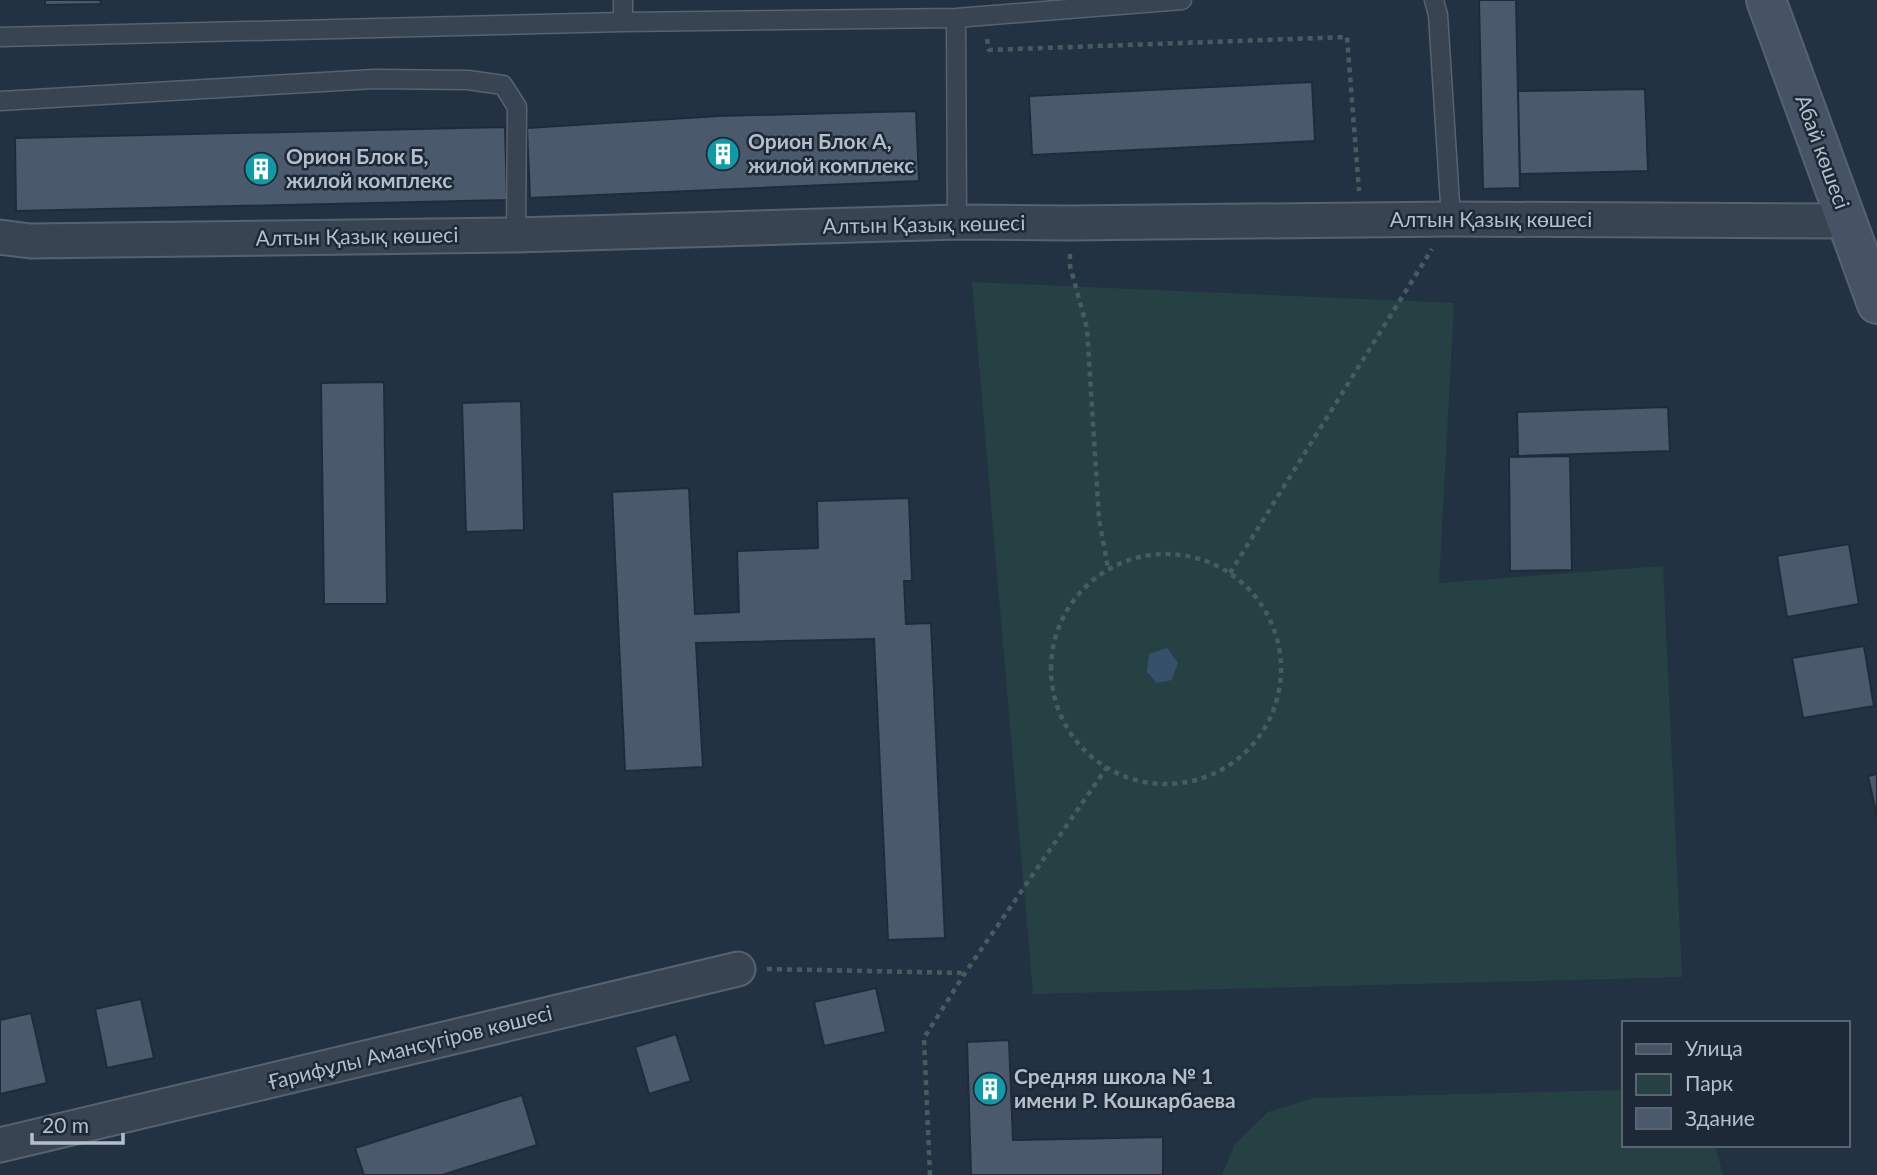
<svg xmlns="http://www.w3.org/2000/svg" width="1877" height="1175" font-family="Lato,sans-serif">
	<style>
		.green { fill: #264143 }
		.water { fill: #364f6a }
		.building { fill: #4a596b; stroke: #1f2b39; stroke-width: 2 }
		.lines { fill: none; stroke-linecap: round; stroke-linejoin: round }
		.lane-casing { stroke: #56626f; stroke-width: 21 }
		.street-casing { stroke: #56626f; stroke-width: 37 }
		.secondary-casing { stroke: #56626f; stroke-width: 42 }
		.path { stroke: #445e60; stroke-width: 4.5; stroke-dasharray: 5 5; stroke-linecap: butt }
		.lane { stroke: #384451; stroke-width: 18 }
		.street { stroke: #384451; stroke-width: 33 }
		.secondary { stroke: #465365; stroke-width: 38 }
		.labels { text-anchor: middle; stroke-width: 5; stroke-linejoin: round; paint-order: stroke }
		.poi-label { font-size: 21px; font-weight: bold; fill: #b5bfcc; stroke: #1d2937; text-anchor: start }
		.street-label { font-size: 21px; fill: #b5bfcc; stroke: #1d2937 }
	</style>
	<rect width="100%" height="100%" fill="#233242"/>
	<!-- green -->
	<path class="green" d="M972 282 1454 303 1439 583 1663 566 1682 977 1033 994Z
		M1623 1090V1145H1715L1723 1175H1222L1235 1144 1268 1112 1314 1098Z"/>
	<!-- water -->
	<path class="water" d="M1167 648 1178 663 1172 680 1157 683 1147 672 1149 654Z"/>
	<!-- building -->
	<path class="building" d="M45 0H100L101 4 45 5Z
		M1479 0H1516L1520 188 1483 189Z
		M1312 82 1315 141 1032 155 1029 96Z
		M1645 89 1648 171 1520 174 1518 91Z
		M916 111 919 181 530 198 527 128 719 116Z
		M505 127 507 200 16 211 15 138Z
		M384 382 387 604H324L321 383Z
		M521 401 524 530 466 532 462 403Z
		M1668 407 1670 451 1518 456 1517 412Z
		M1570 456 1572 570 1510 571 1509 457Z
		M689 488 695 614 739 612 737 551 818 548 817 501 909 498 912 581H904L906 624 931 623 945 938 888 940 874 639 696 643 703 767 625 771 612 492Z
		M1849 544 1859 604 1787 617 1777 556Z
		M1864 646 1874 706 1803 718 1792 658Z
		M1877 774V817L1868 776Z
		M876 988 886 1032 824 1046 814 1002Z
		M141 999 154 1058 107 1068 95 1009Z
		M31 1013 47 1083 0 1094V1020Z
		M676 1034 691 1081 649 1094 635 1047Z
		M1009 1040 1013 1140 1163 1137V1175H971L967 1042Z
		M522 1095 537 1145 442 1175H364L355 1148Z"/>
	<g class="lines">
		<defs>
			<path id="lane" d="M1434 0 1438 15 1451 219
				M956 18 957 222
				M623 22V0
				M0 37 623 22 956 18 1182 0
				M0 101 374 79 468 80 503 85 517 107 516 235"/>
			<path id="street" d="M0 237 30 241 516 235 957 222 1069 223 1451 219 1848 221
				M0 1145 738 969"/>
			<path id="secondary" d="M1766 0 1877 304"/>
		</defs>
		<!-- lane casing -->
		<use href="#lane" class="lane-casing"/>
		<!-- street casing -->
		<use href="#street" class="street-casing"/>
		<!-- secondary casing -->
		<use href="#secondary" class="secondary-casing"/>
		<!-- path -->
		<path class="path" d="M987 39 989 50 1347 37 1359 191
			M1070 254V266L1087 328 1099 519 1108 568
			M1051 669a115 115 0 1 1 230 0a115 115 0 1 1-230 0Z
			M1230 573 1432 249
			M767 969 964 973
			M930 1175 924 1038 965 973 1107 767"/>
		<!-- lane -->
		<use href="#lane" class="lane"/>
		<!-- street -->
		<use href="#street" class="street"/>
		<!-- secondary -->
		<use href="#secondary" class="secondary"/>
	</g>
	<!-- icons -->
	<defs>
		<symbol id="building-disc" viewBox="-11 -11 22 22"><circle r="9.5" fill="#0f9aa8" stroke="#1d2937"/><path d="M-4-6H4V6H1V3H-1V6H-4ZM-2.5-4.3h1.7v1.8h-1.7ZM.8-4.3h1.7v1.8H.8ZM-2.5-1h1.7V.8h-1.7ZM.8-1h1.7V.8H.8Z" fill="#fff"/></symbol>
	</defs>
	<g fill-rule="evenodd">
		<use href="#building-disc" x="704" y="135" width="38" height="38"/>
		<use href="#building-disc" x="242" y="150" width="38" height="38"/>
		<use href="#building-disc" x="971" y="1070" width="38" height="38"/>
	</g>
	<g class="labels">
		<!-- poi labels -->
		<g class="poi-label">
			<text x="748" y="149">Орион Блок А,<tspan x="748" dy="24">жилой комплекс</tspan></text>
			<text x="286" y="164">Орион Блок Б,<tspan x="286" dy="24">жилой комплекс</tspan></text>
			<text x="1014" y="1084">Средняя школа № 1<tspan x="1014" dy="24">имени Р. Кошкарбаева</tspan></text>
		</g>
		<!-- street labels -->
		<g class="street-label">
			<text transform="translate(1822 152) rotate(70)" y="7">Абай көшесі</text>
			<text x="1491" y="227">Алтын Қазық көшесі</text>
			<text transform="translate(924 225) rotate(-1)" y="7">Алтын Қазық көшесі</text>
			<text transform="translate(357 237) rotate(-1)" y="7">Алтын Қазық көшесі</text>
			<text transform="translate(410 1048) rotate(-14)" y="7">Ғарифұлы Амансүгіров көшесі</text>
		</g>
	</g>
	<!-- legend -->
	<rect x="1622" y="1021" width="228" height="126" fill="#1d2937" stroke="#5a6573" stroke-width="2"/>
	<rect x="1636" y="1044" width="35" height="10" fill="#465365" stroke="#5a6573" stroke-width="2"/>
	<text x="1685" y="1056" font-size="21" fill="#b5bfcc">Улица</text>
	<rect x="1636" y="1074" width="35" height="21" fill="#264143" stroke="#5a6573" stroke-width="2"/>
	<text x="1685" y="1091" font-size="21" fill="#b5bfcc">Парк</text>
	<rect x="1636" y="1108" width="35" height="21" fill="#4a596b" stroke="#5a6573" stroke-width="2"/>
	<text x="1685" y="1126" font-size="21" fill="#b5bfcc">Здание</text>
	<!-- scale -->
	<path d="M32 1133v10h91v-10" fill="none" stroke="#b5bfcc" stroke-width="3.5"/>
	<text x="42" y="1133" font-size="21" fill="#b5bfcc" stroke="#1d2937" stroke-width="5" paint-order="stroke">20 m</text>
</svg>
